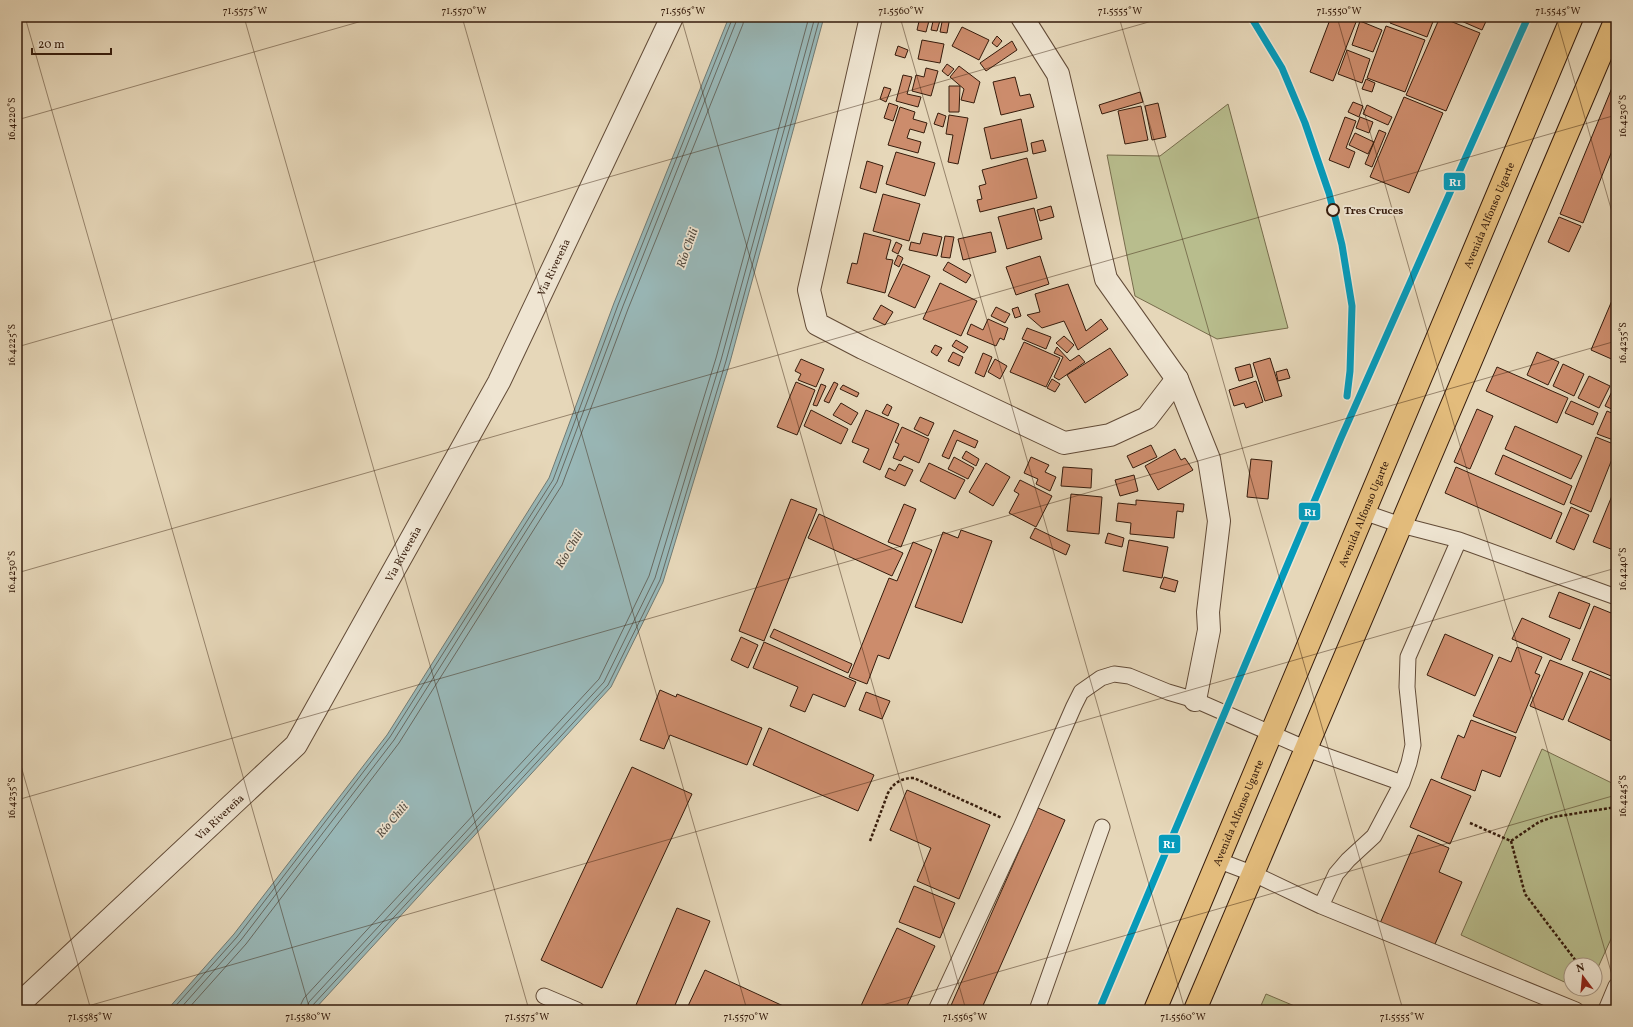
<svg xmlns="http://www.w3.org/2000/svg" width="1633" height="1027" font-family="Vollkorn,serif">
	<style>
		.green { fill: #b8bd8d; stroke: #776c4c }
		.water { fill: #99b8b8; stroke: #717a73 }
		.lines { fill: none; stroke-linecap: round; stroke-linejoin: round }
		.shore { stroke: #686a62; stroke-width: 1 }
		.building { fill: #cc8c6c; stroke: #361c0c }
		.service-casing { stroke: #624b37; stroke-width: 17 }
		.minor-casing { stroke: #624b37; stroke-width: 24 }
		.primary-casing { stroke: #361c0c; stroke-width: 24 }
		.path { stroke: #361c0c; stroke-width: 2.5; stroke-dasharray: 3 2; stroke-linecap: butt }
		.service { stroke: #efe5d2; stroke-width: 15 }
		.minor { stroke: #efe5d2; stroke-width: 22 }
		.primary { stroke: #e3bc7c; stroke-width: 22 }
		.rail-1-casing { stroke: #efe5d2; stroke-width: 10 }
		.rail-1 { stroke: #059bbb; stroke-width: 7 }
		.ticks { fill: none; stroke: #361c0c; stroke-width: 1; stroke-opacity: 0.45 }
		.stop-dot { fill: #efe5d2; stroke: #361c0c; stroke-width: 2 }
		.labels { text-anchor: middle; stroke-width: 3.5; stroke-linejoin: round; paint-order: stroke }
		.stop-label { font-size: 11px; font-weight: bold; fill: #361c0c; stroke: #efe5d2; text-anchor: start }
		.street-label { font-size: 11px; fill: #361c0c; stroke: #efe5d2 }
		.water-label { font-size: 12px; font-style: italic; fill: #544b40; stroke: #efe5d2 }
		.line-badge { stroke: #efe5d2; stroke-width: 1.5 }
		.badge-label { font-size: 11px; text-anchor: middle; font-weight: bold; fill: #fff }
		.neatline { fill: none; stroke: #361c0c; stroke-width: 1.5 }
		.ticks-label { font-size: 10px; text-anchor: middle; fill: #361c0c }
	</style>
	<rect width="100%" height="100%" fill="#e6d7b9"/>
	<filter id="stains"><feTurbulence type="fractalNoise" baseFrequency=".005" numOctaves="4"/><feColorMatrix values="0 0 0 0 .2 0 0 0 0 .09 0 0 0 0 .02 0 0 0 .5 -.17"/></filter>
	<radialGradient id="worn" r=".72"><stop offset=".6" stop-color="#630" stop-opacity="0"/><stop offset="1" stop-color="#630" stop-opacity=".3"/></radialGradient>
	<!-- green -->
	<path class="green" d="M1228 104 1288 328 1217 339 1135 296 1107 155 1160 156Z
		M1542 749 1616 785V928L1595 974V965H1571V985L1461 935Z
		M1266 994 1304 1010H1259Z"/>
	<!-- water -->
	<path class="water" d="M729 17H824L730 362 663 582 611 687 314 1010H167L234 934 387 735 549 478 614 303Z"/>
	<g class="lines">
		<!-- shore -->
		<path class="shore" d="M172 1010 237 937 390 737 553 480 618 305 733 17
			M179 1010 241 940 394 740 557 482 623 306 738 17
			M187 1010 246 944 399 743 562 485 628 309 743 24 744 17
			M300 1010 301 1004 304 998 599 679 649 576 716 358 809 17
			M306 1010 309 1002 604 682 655 578 721 360 815 17
			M311 1010 312 1006 608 685 660 580 726 361 820 17"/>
	</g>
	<!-- building -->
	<path class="building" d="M920 17H930L926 32 917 30Z
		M934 17H941L937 31 931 30Z
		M943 17H950L947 33 940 32Z
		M1331 17H1358L1333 81 1310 72Z
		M1392 17H1430L1434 19 1427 37 1390 23Z
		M1440 17 1480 33 1446 111 1406 95Z
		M1452 17H1488L1482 30Z
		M1360 21 1382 30 1373 52 1352 45Z
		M1386 26 1425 40 1405 92 1367 78Z
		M962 27 989 40 979 60 952 46Z
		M997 36 1002 41 997 47 992 43Z
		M922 40 944 44 940 63 918 59Z
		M1012 41 1017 50 986 71 980 63Z
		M898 46 908 50 905 58 895 55Z
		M1347 50 1370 59 1362 83 1338 74Z
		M947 64 954 69 948 76 942 71Z
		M959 66 980 82 974 103 961 100 964 89 950 77Z
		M926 68 938 71 931 96 912 91 916 75 924 77Z
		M903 75 912 77 907 94 921 97 918 107 896 101Z
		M1015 77 1020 96 1030 94 1034 107 1001 115 993 82Z
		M1616 78V141L1583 223 1560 214Z
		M1366 79 1375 83 1372 92 1362 89Z
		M949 86H960L959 112H949Z
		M884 87 891 89 886 102 880 99Z
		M1140 92 1143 102 1102 114 1099 105Z
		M1404 97 1443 113 1409 193 1370 177Z
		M1353 102 1363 106 1359 117 1348 112Z
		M889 103 898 106 893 121 884 118Z
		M1158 103 1166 137 1152 140 1145 106Z
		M1367 105 1392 117 1388 125 1363 114Z
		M1141 106 1148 140 1125 144 1118 111Z
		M900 107 915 112 913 119 927 123 924 133 910 129 907 138 921 142 918 153 888 145Z
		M938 113 946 116 943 127 934 124Z
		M949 115 968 118 958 164 948 162 953 135 946 134Z
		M1345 117 1356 121 1346 148 1355 152 1349 168 1329 160Z
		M1360 117 1373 122 1369 133 1356 128Z
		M1021 119 1028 151 991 159 984 128Z
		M1379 130 1386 133 1372 167 1365 164Z
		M1355 133 1374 142 1368 154 1349 145Z
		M1043 140 1046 151 1033 154 1031 143Z
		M896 152 935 163 925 196 886 184Z
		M1027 158 1037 198 980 212 977 200 982 199 979 186 986 184 982 170Z
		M867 161 883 166 876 193 860 188Z
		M883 194 920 204 909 241 873 231Z
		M1051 206 1054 217 1040 221 1037 210Z
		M1034 208 1042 239 1007 249 998 217Z
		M1559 217 1581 226 1569 252 1548 242Z
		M991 232 996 252 963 260 958 239Z
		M864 233 891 240 886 259 893 260 885 293 847 283 852 263 857 264Z
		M923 233 942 237 937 256 909 250 911 242 920 244Z
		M945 236 954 237 950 258 941 257Z
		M896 242 902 245 898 254 892 251Z
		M898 255 903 258 899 267 894 264Z
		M1040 256 1049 284 1016 295 1006 267Z
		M948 262 971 275 966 283 943 270Z
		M903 264 930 276 915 308 888 296Z
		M940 283 977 301 961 336 923 319Z
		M1068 284 1086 331 1101 319 1108 329 1078 350 1064 321 1042 328 1027 315 1040 312 1035 294Z
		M1616 291V361L1591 350Z
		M881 305 893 312 885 325 873 319Z
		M996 307 1010 314 1005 323 991 316Z
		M1018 307 1021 316 1015 318 1012 309Z
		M988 319 1008 328 1004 340 1000 338 996 346 967 334 971 324 983 330Z
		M1027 328 1051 337 1046 349 1022 339Z
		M1064 336 1074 345 1067 353 1056 343Z
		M956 340 968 347 964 353 952 346Z
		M1024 342 1060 358 1046 387 1010 372Z
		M935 345 942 348 937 356 931 352Z
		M1057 347 1070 361 1079 355 1085 362 1059 380 1054 377 1063 357 1054 353Z
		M1110 348 1128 375 1085 403 1067 375Z
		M953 352 963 357 959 366 948 361Z
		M1537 352 1559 362 1548 385 1527 375Z
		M983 353 992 357 984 377 975 373Z
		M1270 358 1282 396 1265 401 1253 363Z
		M801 359 824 369 816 387 798 380 801 374 795 371Z
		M995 359 1007 366 1000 379 988 372Z
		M1250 364 1253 377 1239 381 1235 368Z
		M1563 364 1584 374 1574 396 1553 386Z
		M1497 367 1568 398 1557 423 1486 391Z
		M1287 369 1290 378 1278 381 1276 372Z
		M1589 376 1610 386 1599 408 1578 398Z
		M1052 379 1060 384 1055 392 1047 388Z
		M1256 381 1263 402 1246 408 1244 403 1234 406 1229 390Z
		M796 382 815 390 797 435 777 427Z
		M834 382 838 384 829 403 824 401Z
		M821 384 826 386 817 406 813 405Z
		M843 385 859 393 857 397 840 389Z
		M1614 387H1616V411L1605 406Z
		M1571 401 1598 413 1593 425 1565 413Z
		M841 403 858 413 851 425 833 415Z
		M887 404 892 407 888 416 882 413Z
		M1477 409 1493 416 1470 469 1454 462Z
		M811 410 848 429 841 444 804 426Z
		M866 410 899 424 880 470 863 462 869 449 852 442Z
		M1607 411 1616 415V441L1597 434Z
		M920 417 934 423 928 436 914 429Z
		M1515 426 1582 456 1571 479 1505 449Z
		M902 427 929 439 919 463 904 456 901 461 893 458 899 444 895 442Z
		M954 430 978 441 975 448 957 440 949 459 942 456Z
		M1596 437 1616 445V449L1591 512 1570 503Z
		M1151 445 1157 457 1133 468 1127 456Z
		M1175 449 1181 460 1185 458 1193 470 1158 490 1145 466Z
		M966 451 979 459 976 466 962 458Z
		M1503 455 1572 486 1564 505 1495 474Z
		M954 457 974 468 968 479 948 469Z
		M1031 457 1049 465 1045 472 1056 477 1050 491 1036 484 1038 479 1024 473Z
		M1251 459 1272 461 1268 499 1247 497Z
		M929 463 965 480 955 499 920 481Z
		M986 463 1010 477 993 506 969 492Z
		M899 464 913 470 905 486 885 477 889 468 895 471Z
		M1063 467 1092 469 1091 488 1061 486Z
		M1456 467 1562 513 1551 539 1445 493Z
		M1134 475 1138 491 1120 496 1115 480Z
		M1020 480 1052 496 1036 527 1009 513 1019 494 1014 491Z
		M1616 486V551L1593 542Z
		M1071 494 1102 497 1099 534 1067 531Z
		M791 499 817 509 764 641 739 631Z
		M1136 500 1184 504 1183 512 1177 511 1174 538 1130 534 1131 523 1116 521 1118 503 1136 505Z
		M904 504 916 509 901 547 888 542Z
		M1571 507 1589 515 1574 550 1556 542Z
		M819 514 903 553 892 576 808 538Z
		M1035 528 1070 545 1066 555 1030 538Z
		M961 530 992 541 962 623 915 607 943 532 958 538Z
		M1108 533 1124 538 1122 547 1105 543Z
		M1129 540 1168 547 1162 578 1123 571Z
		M913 542 932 550 889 659 878 655 867 684 849 677 889 578 897 581Z
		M1164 577 1178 581 1175 592 1160 588Z
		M1559 592 1590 604 1580 629 1549 617Z
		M1594 606 1616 615V678L1572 660Z
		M1522 618 1570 639 1561 660 1512 639Z
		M774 629 852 664 848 673 770 637Z
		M1445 634 1493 655 1475 696 1427 675Z
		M741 637 758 645 748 668 731 660Z
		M764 642 856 682 845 707 813 694 805 712 790 706 798 687 753 668Z
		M1517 647 1542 657 1535 673 1540 675 1516 733 1473 716 1499 657 1511 662Z
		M1550 660 1583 673 1563 720 1530 706Z
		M1590 671 1616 682V743L1568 721Z
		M660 690 676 697 677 694 762 728 747 765 670 735 664 749 640 740Z
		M866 692 890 701 882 719 859 710Z
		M1471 720 1516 737 1500 777 1482 770 1475 791 1441 778 1458 735 1464 738Z
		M769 728 874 775 858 811 753 765Z
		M632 767 692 794 602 988 541 960Z
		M1431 779 1471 796 1450 844 1410 827Z
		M907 790 990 825 959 899 917 881 931 848 890 830Z
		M1038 808 1065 820 981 1010H949Z
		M1418 835 1449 848 1439 872 1462 882 1432 951 1378 928Z
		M914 886 955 903 940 938 899 922Z
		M677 908 710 921 673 1010H647L636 1005Z
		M897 928 935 946 905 1010H859Z
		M705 970 792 1010H695L688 1006Z"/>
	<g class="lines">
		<defs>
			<path id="service" d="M1363 512 1401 525 1459 540 1616 597
				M1217 860 1254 874 1321 906 1576 1010
				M1321 906 1336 874 1348 860 1374 836 1402 783 1409 763 1413 745 1407 687 1408 657 1459 540
				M544 996 577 1010
				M936 1010 1021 827 1074 706 1081 692 1101 678 1114 674 1129 676 1168 692 1195 700 1307 749 1402 783
				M1037 1010 1102 827
				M1606 1010 1616 986"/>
			<g id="minor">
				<path d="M871 17 809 290 817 324 863 348 1064 443 1110 435 1147 418 1177 379"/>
				<path d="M1022 17 1058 74 1106 279 1177 379 1209 459 1219 521 1208 612 1209 630 1195 700"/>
				<path id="s1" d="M17 1006 296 745 499 382 672 17"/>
			</g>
			<g id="primary">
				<path id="s2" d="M1155 1010 1572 17"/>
				<path d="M1195 1010 1616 19"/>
			</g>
		</defs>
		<!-- service casing -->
		<use href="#service" class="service-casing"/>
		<!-- minor casing -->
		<use href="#minor" class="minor-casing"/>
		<!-- primary casing -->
		<use href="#primary" class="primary-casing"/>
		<!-- path -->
		<path class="path" d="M1470 823 1511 841 1539 822 1553 817 1616 807
			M870 841 888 793C894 782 902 778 914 778L1002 818
			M1511 841 1525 894 1579 965"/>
		<!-- service -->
		<use href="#service" class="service"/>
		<!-- minor -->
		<use href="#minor" class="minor"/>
		<!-- primary -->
		<use href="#primary" class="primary"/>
		<defs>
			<path id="rail-1" d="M1251 17 1282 68 1305 123 1329 193 1342 245 1352 306 1350 371 1347 396
				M1099 1010 1341 438 1528 17"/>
		</defs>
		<!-- rail-1 casing -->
		<use href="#rail-1" class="rail-1-casing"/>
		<!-- rail-1 -->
		<use href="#rail-1" class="rail-1"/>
	</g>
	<!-- ticks -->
	<path class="ticks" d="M25 17 310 1010M244 17 529 1010M462 17 747 1010M681 17 966 1010M900 17 1185 1010M1119 17 1403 1010M1337 17 1616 989M1556 17 1616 226M17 120 376 17M17 347 1166 17M17 573 1616 115M17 752 91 1010M17 800 1616 341M74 1010 1616 568M865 1010 1616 795"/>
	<!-- markers -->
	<circle class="stop-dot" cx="1333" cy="210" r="6"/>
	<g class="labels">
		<!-- stop labels -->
		<g class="stop-label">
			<text x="1344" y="214">Tres Cruces</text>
		</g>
		<!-- street labels -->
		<g class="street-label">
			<text dy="4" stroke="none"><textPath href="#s2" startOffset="862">Avenida Alfonso Ugarte</textPath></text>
			<text dy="4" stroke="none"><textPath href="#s1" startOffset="925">Via Rivereña</textPath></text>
			<text dy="4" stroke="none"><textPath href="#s2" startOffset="538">Avenida Alfonso Ugarte</textPath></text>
			<text dy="4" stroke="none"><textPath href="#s1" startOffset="601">Via Rivereña</textPath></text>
			<text dy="4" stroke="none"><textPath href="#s2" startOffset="214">Avenida Alfonso Ugarte</textPath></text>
			<text dy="4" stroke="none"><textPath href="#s1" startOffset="277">Via Rivereña</textPath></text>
		</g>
		<!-- water labels -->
		<g class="water-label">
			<text transform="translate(687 248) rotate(-70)" y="4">Río Chili</text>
			<text transform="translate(569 549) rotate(-59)" y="4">Río Chili</text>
			<text transform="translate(392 820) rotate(-50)" y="4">Río Chili</text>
		</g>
	</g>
	<g class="line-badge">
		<rect x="1443" y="172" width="23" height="19" rx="4" fill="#059bbb"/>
		<rect x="1298" y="502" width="23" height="19" rx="4" fill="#059bbb"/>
		<rect x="1158" y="834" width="23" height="20" rx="4" fill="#059bbb"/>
	</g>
	<g class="badge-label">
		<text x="1455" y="186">R1</text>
		<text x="1310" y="516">R1</text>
		<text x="1169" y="848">R1</text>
	</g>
	<!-- margin -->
	<rect width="1633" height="1027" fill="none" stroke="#e6d7b9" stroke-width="44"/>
	<!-- north arrow -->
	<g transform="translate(1583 977) rotate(344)"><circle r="19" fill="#efe5d2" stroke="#a59583"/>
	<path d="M0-3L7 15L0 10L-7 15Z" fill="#8f2418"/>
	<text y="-6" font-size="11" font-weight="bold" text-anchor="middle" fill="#361c0c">N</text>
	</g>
	<!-- scale -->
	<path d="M32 48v6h79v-6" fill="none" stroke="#361c0c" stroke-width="2"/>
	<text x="38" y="48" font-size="12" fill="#361c0c" stroke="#efe5d2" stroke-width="3" paint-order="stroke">20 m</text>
	<rect x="22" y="22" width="1589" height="983" class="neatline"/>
	<g class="ticks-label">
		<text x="245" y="14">71.5575°W</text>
		<text x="464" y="14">71.5570°W</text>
		<text x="683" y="14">71.5565°W</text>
		<text x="901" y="14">71.5560°W</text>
		<text x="1120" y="14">71.5555°W</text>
		<text x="1339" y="14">71.5550°W</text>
		<text x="1558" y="14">71.5545°W</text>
		<text transform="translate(1622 116) rotate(-90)" y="4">16.4230°S</text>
		<text transform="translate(11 119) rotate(-90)" y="4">16.4220°S</text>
		<text transform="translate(1622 343) rotate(-90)" y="4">16.4235°S</text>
		<text transform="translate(11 345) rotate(-90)" y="4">16.4225°S</text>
		<text transform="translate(1622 569) rotate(-90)" y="4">16.4240°S</text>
		<text transform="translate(11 572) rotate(-90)" y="4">16.4230°S</text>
		<text transform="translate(1622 796) rotate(-90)" y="4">16.4245°S</text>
		<text transform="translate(11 798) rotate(-90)" y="4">16.4235°S</text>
		<text x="90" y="1020">71.5585°W</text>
		<text x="308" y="1020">71.5580°W</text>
		<text x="527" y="1020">71.5575°W</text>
		<text x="746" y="1020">71.5570°W</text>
		<text x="965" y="1020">71.5565°W</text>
		<text x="1183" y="1020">71.5560°W</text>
		<text x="1402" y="1020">71.5555°W</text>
	</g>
	<rect width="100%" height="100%" filter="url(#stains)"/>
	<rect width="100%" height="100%" fill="url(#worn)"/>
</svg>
